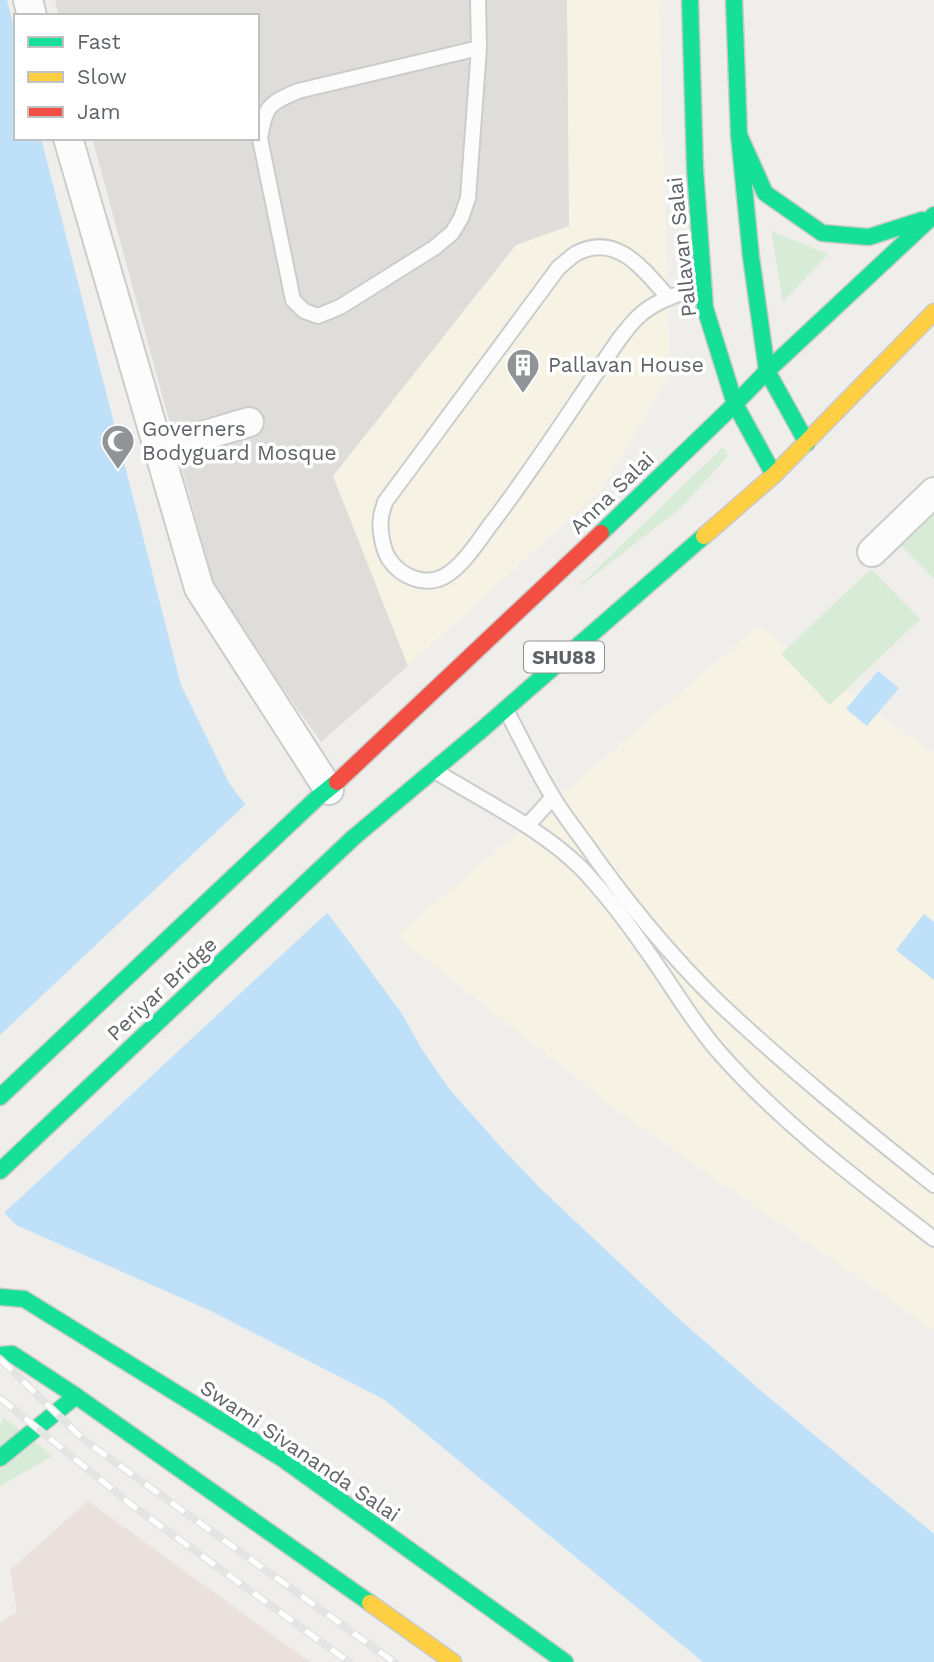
<svg xmlns="http://www.w3.org/2000/svg" width="934" height="1662" font-family="'Work Sans',sans-serif">
	<style>
		.commercial { fill: #f7f3e4 }
		.industrial { fill: #dfddda }
		.medical { fill: #eae0de }
		.green { fill: #d8ebd6 }
		.water { fill: #bfe0f9 }
		.pier { fill: #efeeea }
		.lines { fill: none; stroke-linecap: round; stroke-linejoin: round }
		.lane-casing { stroke: #cbcccc; stroke-width: 18 }
		.street-casing { stroke: #cbcccc; stroke-width: 32 }
		.fast-casing { stroke: #cacacb; stroke-width: 19 }
		.slow-casing { stroke: #cacacb; stroke-width: 19 }
		.jam-casing { stroke: #cacacb; stroke-width: 19 }
		.lane { stroke: #fdfcfc; stroke-width: 14 }
		.street { stroke: #fdfcfc; stroke-width: 28 }
		.fast { stroke: #16e098; stroke-width: 16 }
		.slow { stroke: #ffcf43; stroke-width: 16 }
		.jam { stroke: #f24e42; stroke-width: 16 }
		.rail-casing { stroke: #e4e4e4; stroke-width: 8 }
		.rail { stroke: #fff; stroke-width: 5; stroke-dasharray: 16; stroke-linecap: butt }
		.labels { text-anchor: middle; stroke-width: 7; stroke-linejoin: round; paint-order: stroke }
		.shield { fill: #fff; stroke: #8f9295; stroke-width: 2 }
		.shield-label { font-size: 19px; font-weight: bold; fill: #5f6368 }
		.street-label { font-size: 21px; fill: #5f6368; stroke: #fff }
		.poi-label { font-size: 21px; fill: #5f6368; stroke: #fff; text-anchor: start }
	</style>
	<rect width="100%" height="100%" fill="#efeeea"/>
	<!-- commercial -->
	<path class="commercial" d="M567 0H659L670 375 600 491 408 666 333 476 516 245 569 226Z
		M758 626 934 754V1330L621 1113 397 936Z"/>
	<!-- industrial -->
	<path class="industrial" d="M55 0H567L569 226 516 245 333 476 408 666 321 742 217 596 92 138H257V16H59Z"/>
	<!-- medical -->
	<path class="medical" d="M88 1501 310 1662H0V1623L17 1612 10 1570Z"/>
	<!-- green -->
	<path class="green" d="M771 231 828 254 783 302Z
		M723 447 728 456 681 508 574 591Z
		M934 478V579L883 528Z
		M871 569 920 619 830 705 781 654Z
		M3 1417 53 1456 0 1486V1428Z"/>
	<!-- water -->
	<path class="water" d="M0 0H7L16 36V138H41L181 685 229 783 350 943 402 1014 423 1051 450 1090 501 1147 540 1188 679 1319 766 1395 934 1534V1662H703L385 1400 211 1311 16 1225 0 1208Z
		M878 671 899 688 867 726 846 709Z
		M924 914 934 922V980L896 950Z"/>
	<!-- pier -->
	<path class="pier" d="M248 802 330 910 2 1215 0 1213V1035Z"/>
	<g class="lines">
		<defs>
			<path id="lane" d="M478 0 479 48 468 198 461 218 452 233 434 248 340 307 318 316 304 311 293 300 260 139C265 106 268 104 298 91L479 48
				M669 298C645 272 618 232 577 253 571 256 565 263 559 267L385 502C384 507 381 513 381 518 379 529 383 550 389 559 401 577 425 587 445 576 463 566 479 540 491 524 537 464 577 400 620 338 626 331 631 323 638 317 655 300 680 294 702 286
				M506 710C522 740 536 770 554 799 563 814 574 828 585 843 624 899 669 954 718 1002 787 1067 860 1126 934 1185
				M435 771C482 800 542 829 581 868 605 893 627 922 647 951 671 984 691 1020 718 1051 781 1123 859 1181 934 1239
				M527 826 553 797"/>
			<path id="street" d="M28 0 32 16
				M68 138 199 588 329 790
				M158 449 249 422
				M872 552 934 492"/>
			<path id="fast" d="M690 0 695 169 705 308 735 404 774 475
				M734 0 739 135 751 257 767 371 807 443
				M739 135 765 193 822 233 869 237 922 220
				M601 533 735 404 767 371 934 215
				M0 1097 316 799 337 782
				M0 1171 353 838 485 727 704 536
				M0 1297 24 1299 283 1459 565 1662
				M0 1355 12 1354 76 1396 370 1603
				M0 1458 76 1396"/>
			<path id="slow" d="M704 536 774 475 934 312
				M370 1603 453 1662"/>
			<path id="jam" d="M337 782 601 533"/>
		</defs>
		<!-- lane casing -->
		<use href="#lane" class="lane-casing"/>
		<!-- street casing -->
		<use href="#street" class="street-casing"/>
		<!-- fast casing -->
		<use href="#fast" class="fast-casing"/>
		<!-- slow casing -->
		<use href="#slow" class="slow-casing"/>
		<!-- jam casing -->
		<use href="#jam" class="jam-casing"/>
		<!-- lane -->
		<use href="#lane" class="lane"/>
		<!-- street -->
		<use href="#street" class="street"/>
		<!-- fast -->
		<use href="#fast" class="fast"/>
		<!-- slow -->
		<use href="#slow" class="slow"/>
		<!-- jam -->
		<use href="#jam" class="jam"/>
		<defs>
			<path id="rail" d="M0 1359 84 1440 394 1662
				M0 1398 133 1506 349 1662"/>
		</defs>
		<!-- rail casing -->
		<use href="#rail" class="rail-casing"/>
		<!-- rail -->
		<use href="#rail" class="rail"/>
	</g>
	<!-- icons -->
	<defs>
		<symbol id="building-pin" viewBox="-11 -11 22 30"><path d="M0 17L-7.5 6A9.5 9.5 0 1 1 7.5 6Z" fill="#919496" stroke="#fff"/><path d="M-4-6H4V6H1V3H-1V6H-4ZM-2.5-4.3h1.7v1.8h-1.7ZM.8-4.3h1.7v1.8H.8ZM-2.5-1h1.7V.8h-1.7ZM.8-1h1.7V.8H.8Z" fill="#fff"/></symbol>
		<symbol id="mosque-pin" viewBox="-11 -11 22 30"><path d="M0 17L-7.5 6A9.5 9.5 0 1 1 7.5 6Z" fill="#919496" stroke="#fff"/><path d="M3.5-4.9A6 6 0 1 0 3.5 4.9A5 5 0 1 1 3.5-4.9Z" fill="#fff"/></symbol>
	</defs>
	<g fill-rule="evenodd">
		<use href="#building-pin" x="504" y="346" width="38" height="52"/>
		<use href="#mosque-pin" x="99" y="422" width="38" height="52"/>
	</g>
	<g class="labels">
		<!-- shield labels -->
		<rect class="shield" x="524" y="641.5" width="80" height="31" rx="5"/>
		<g class="shield-label">
			<text x="564" y="664">SHU88</text>
		</g>
		<!-- street labels -->
		<g class="street-label">
			<text transform="translate(682 247) rotate(-96)" y="7">Pallavan Salai</text>
			<text transform="translate(612 493) rotate(-44)" y="7">Anna Salai</text>
			<text transform="translate(162 989) rotate(-43)" y="7">Periyar Bridge</text>
			<text transform="translate(300 1451) rotate(34)" y="7">Swami Sivananda Salai</text>
		</g>
		<!-- poi labels -->
		<g class="poi-label">
			<text x="548" y="372">Pallavan House</text>
			<text x="142" y="436">Governers<tspan x="142" dy="24">Bodyguard Mosque</tspan></text>
		</g>
	</g>
	<!-- legend -->
	<rect x="14" y="14" width="245" height="126" fill="#ffffff" stroke="#bfc1c3" stroke-width="2"/>
	<rect x="28" y="37" width="35" height="10" fill="#16e098" stroke="#bfc1c3" stroke-width="2"/>
	<text x="77" y="49" font-size="21" fill="#5f6368">Fast</text>
	<rect x="28" y="72" width="35" height="10" fill="#ffcf43" stroke="#bfc1c3" stroke-width="2"/>
	<text x="77" y="84" font-size="21" fill="#5f6368">Slow</text>
	<rect x="28" y="107" width="35" height="10" fill="#f24e42" stroke="#bfc1c3" stroke-width="2"/>
	<text x="77" y="119" font-size="21" fill="#5f6368">Jam</text>
</svg>
